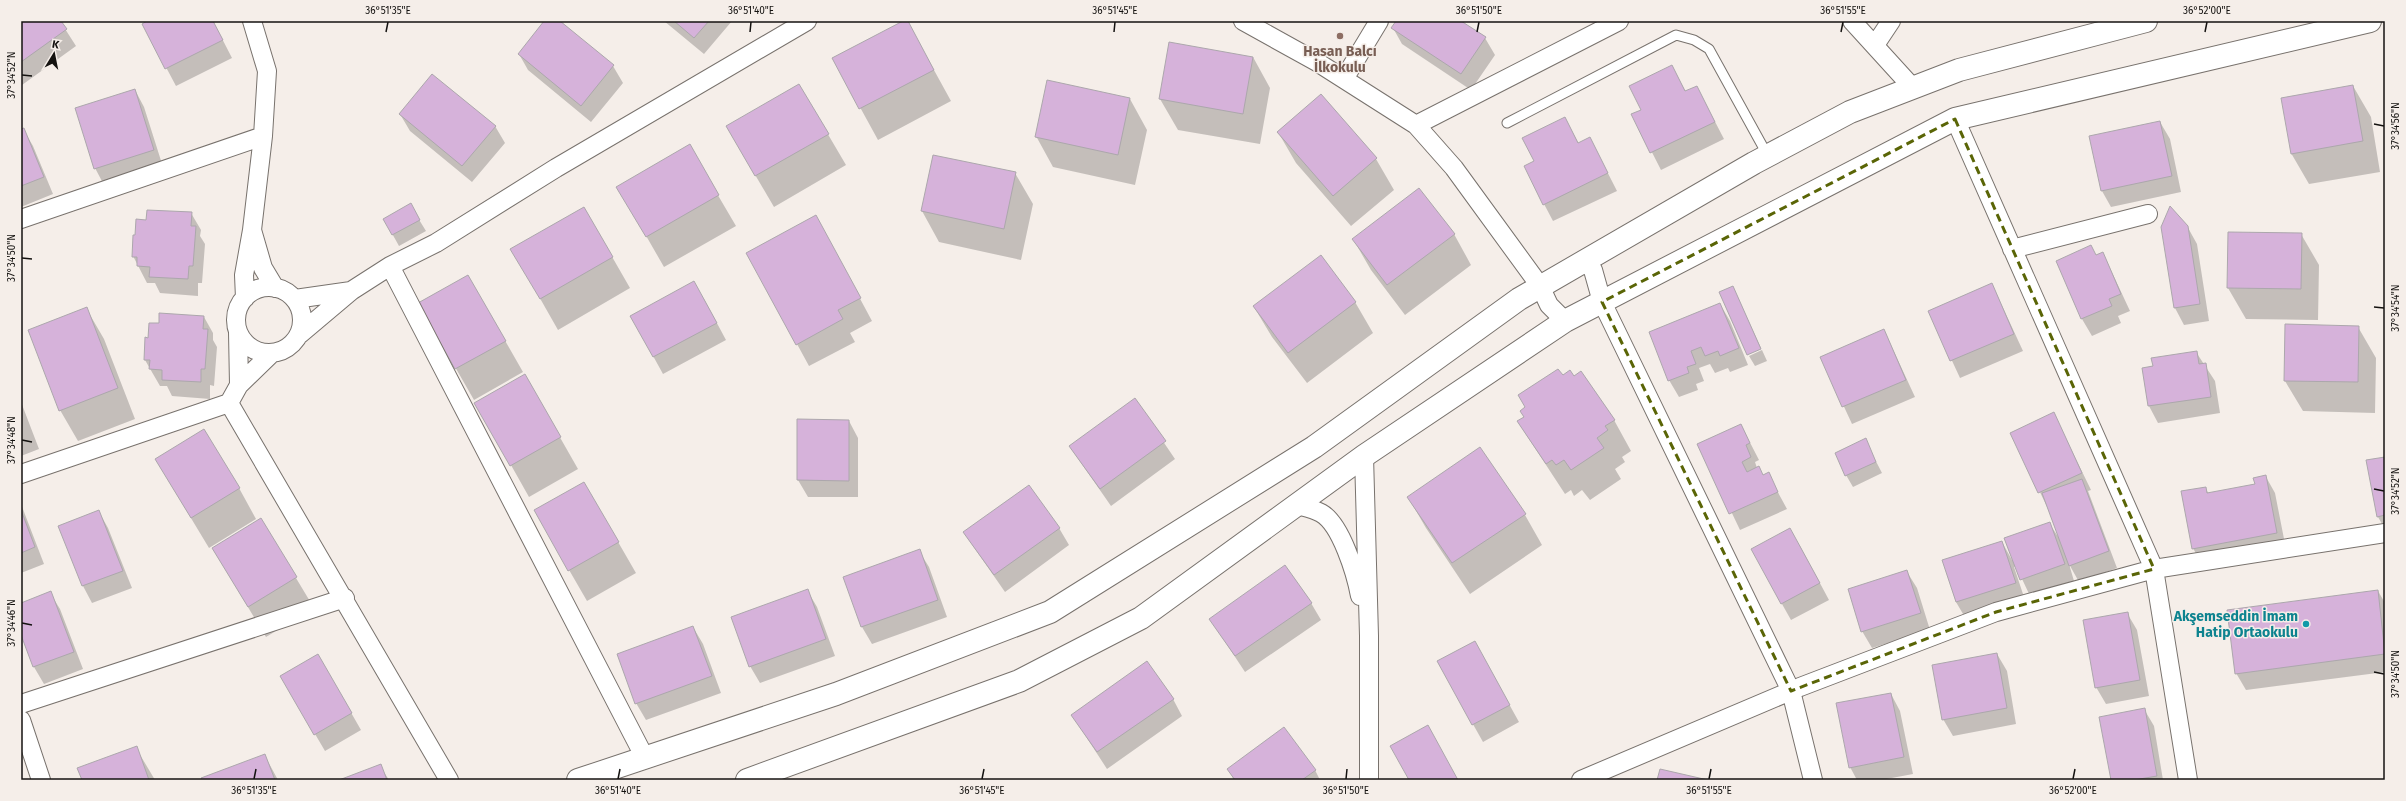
<svg xmlns="http://www.w3.org/2000/svg" width="2406" height="801" font-family="'Fira Sans',sans-serif">
	<style>
		.shadow { fill: #0003 }
		.building { fill: #d6b2da; stroke: #aca7ac }
		.lines { fill: none; stroke-linecap: round; stroke-linejoin: round }
		.service-casing { stroke: #78726d; stroke-width: 11 }
		.minor-casing { stroke: #78726d; stroke-width: 20 }
		.secondary-casing { stroke: #78726d; stroke-width: 24 }
		.service { stroke: #fff; stroke-width: 9 }
		.minor { stroke: #fff; stroke-width: 18 }
		.secondary { stroke: #fff; stroke-width: 22 }
		.marked { fill: none; stroke: #5a6506; stroke-width: 3; stroke-dasharray: 8 5; stroke-linejoin: round }
		.ticks { fill: none; stroke: #141210; stroke-width: 1.5 }
		.education-dot { fill: #8d6e63; stroke: #f5eee9; stroke-width: 1.5 }
		.culture-dot { fill: #0f9aa8; stroke: #f5eee9; stroke-width: 1.5 }
		.labels { text-anchor: middle; stroke-width: 3; stroke-linejoin: round; paint-order: stroke }
		.education-label { font-size: 14px; font-weight: bold; fill: #785e54; stroke: #f5eee9 }
		.culture-label { font-size: 14px; font-weight: bold; fill: #0d838f; stroke: #f5eee9; text-anchor: end }
		.neatline { fill: none; stroke: #141210; stroke-width: 1.5 }
		.ticks-label { font-size: 10px; text-anchor: middle; fill: #141210 }
	</style>
	<rect width="100%" height="100%" fill="#f5eee9"/>
	<!-- shadow -->
	<path class="shadow" d="M21 21H60L76 46 22 85Z
		M149 21H213L232 58 176 86 143 24Z
		M546 21H559L613 66 623 83 591 122 528 70 519 54Z
		M664 21H732L704 54Z
		M905 21H907L951 101 878 140 833 58Z
		M1397 21H1460L1485 38 1495 55 1471 90 1402 44 1393 28Z
		M1253 57 1270 88 1260 144 1178 130 1160 99Z
		M1672 66 1686 92 1697 87 1724 139 1661 170 1633 115 1642 110Z
		M799 85 846 165 774 207 727 127Z
		M2353 86 2371 117 2380 172 2309 184 2291 153Z
		M135 90 144 107 163 167 104 185 95 168Z
		M1321 96 1376 159 1394 190 1351 226 1296 163 1278 132Z
		M1130 99 1147 130 1135 185 1053 167 1036 136Z
		M400 114 495 126 505 143 472 182 410 131Z
		M1565 118 1579 144 1590 138 1617 191 1553 221 1544 204 1535 162Z
		M2160 122 2170 139 2181 192 2111 207 2102 191Z
		M23 129 33 146 53 194 21 207V130Z
		M689 146 736 226 664 267 618 187Z
		M933 156 1015 173 1033 204 1021 260 939 242 922 211Z
		M410 205 426 231 399 246 384 219Z
		M584 208 630 288 558 330 512 249Z
		M191 213 201 230 200 236 205 244 202 283H198V296L160 293 155 283H147L133 256 147 221Z
		M2187 226 2197 244 2209 321 2184 325 2175 308 2162 227Z
		M1454 234 1471 265 1405 315 1371 270 1353 239Z
		M2301 234 2319 265 2318 320 2246 319 2228 288Z
		M828 239 872 321 850 333 855 342 809 366 797 344Z
		M2103 253 2130 311 2118 316 2121 323 2092 336 2082 319 2057 261 2096 256Z
		M468 276 523 372 474 400 419 304Z
		M1992 284 2023 351 1960 378 1929 311Z
		M1733 287 1761 348 1748 354Z
		M704 299 726 340 663 374 631 316Z
		M1355 302 1373 333 1307 383 1272 337 1254 307Z
		M1720 304 1730 321 1748 365 1730 372 1728 368 1715 373 1710 364 1699 368 1704 381 1696 384 1698 390 1679 397 1669 380 1650 333Z
		M86 308 104 339 135 419 78 441 60 410Z
		M204 317 213 333V340L217 347 214 386 210 385V399L172 396 167 386H160L145 360 150 324H159Z
		M2358 327 2376 358 2375 413 2303 411 2285 381Z
		M1884 330 1915 397 1852 424 1821 357Z
		M1762 350 1767 361 1755 366 1749 356Z
		M2196 352 2215 381 2220 413 2158 423 2149 406 2143 369Z
		M525 376 578 469 529 497 476 403Z
		M1562 377 1614 420 1631 451 1622 457 1625 462 1615 469 1621 479 1590 500 1582 490 1574 496 1571 490 1565 494 1518 422 1525 417Z
		M1135 400 1175 459 1111 506 1070 447Z
		M21 402 39 449 21 456Z
		M2054 414 2091 490 2088 491 2117 568 2079 582 2069 564 2074 581 2030 596 2016 566 2014 567 2025 600 1966 619 1956 602 1943 560 2002 542 2012 560 2049 523 2061 541 2048 509 2012 433Z
		M849 421 858 438V497H808L798 480Z
		M1741 425 1759 460 1755 462 1757 468 1763 476 1768 474 1787 509 1740 530 1699 444Z
		M1865 440 1882 473 1853 487 1846 475Z
		M2385 458V529L2378 517Z
		M156 460 239 488 256 519 209 548Z
		M2266 477 2275 493 2286 549 2202 565 2193 548 2205 488 2209 494 2256 485Z
		M584 483 636 573 587 601 535 511Z
		M1408 497 1525 515 1542 545 1470 594 1426 528Z
		M21 504 44 564 21 573Z
		M99 512 108 528 132 588 92 603 83 586 60 527Z
		M1059 528 1069 545 1005 592 964 533Z
		M1800 546 1829 600 1791 620 1782 604Z
		M213 549 296 578 314 608 266 637Z
		M919 551 929 567 947 617 872 644 862 627 844 578Z
		M1907 572 1917 588 1930 630 1872 648 1862 631Z
		M807 590 817 607 835 656 760 683 750 666Z
		M2378 591 2385 603V672L2246 690 2236 673Z
		M50 593 60 609 83 669 44 684 34 667 21 632V604Z
		M1311 603 1321 620 1245 672 1210 619Z
		M2127 613 2137 630 2149 696 2106 704 2096 687Z
		M693 627 703 644 721 693 646 720 636 703Z
		M1997 654 2007 671 2016 724 1953 736 1943 719Z
		M318 655 361 730 325 751 281 676Z
		M1484 659 1519 722 1483 742 1438 662Z
		M1891 694 1900 711 1913 774 1881 780H1857L1850 767Z
		M1173 699 1182 716 1107 769 1072 715Z
		M2144 709 2154 726 2163 780H2112Z
		M136 748 155 780H83Z
		M265 756 278 780H203Z
		M380 766 389 780H342Z
		M1228 769 1315 770 1320 780H1234Z"/>
	<!-- building -->
	<path class="building" d="M21 21H61L67 29 21 62Z
		M147 21H213L223 40 165 69 142 24Z
		M544 21H560L614 65 581 106 518 54Z
		M674 21H709L694 38Z
		M903 21H908L934 70 859 109 832 58Z
		M1396 21H1461L1486 37 1461 74 1391 28Z
		M1169 42 1253 57 1243 114 1159 99Z
		M1672 65 1685 91 1697 86 1715 122 1650 153 1631 114 1641 110 1629 86Z
		M432 74 496 126 462 166 399 114Z
		M1047 80 1130 98 1118 155 1035 137Z
		M799 84 829 134 755 176 726 126Z
		M2353 85 2363 141 2291 154 2281 98Z
		M135 89 154 150 94 169 75 108Z
		M1321 94 1377 158 1333 196 1277 132Z
		M1565 117 1578 143 1590 137 1608 173 1543 205 1524 166 1534 161 1522 138Z
		M2160 121 2172 176 2101 191 2089 136Z
		M24 128 44 177 21 186V129Z
		M690 144 719 195 646 237 616 187Z
		M933 155 1016 172 1004 229 921 211Z
		M1419 188 1455 234 1387 285 1352 239Z
		M411 203 420 220 392 235 383 219Z
		M2170 206 2188 226 2200 304 2174 308 2161 227Z
		M584 207 613 257 540 299 510 249Z
		M147 210 192 212 191 226H196L193 266H189L188 279 149 277 150 267 137 266V257H132L133 235H135L136 219 146 220Z
		M816 215 861 298 838 310 843 319 796 345 746 253Z
		M2228 232 2302 233 2301 289 2227 288Z
		M2091 245 2096 255 2103 252 2121 294 2109 299 2112 306 2081 319 2056 261Z
		M1321 255 1356 302 1288 353 1253 306Z
		M468 275 506 341 455 369 418 303Z
		M694 281 717 323 653 357 630 316Z
		M1992 283 2014 334 1950 361 1928 311Z
		M1733 286 1761 349 1747 355 1719 292Z
		M1720 303 1739 348 1720 356 1718 351 1705 356 1701 347 1691 351 1696 364 1687 367 1689 373 1668 381 1649 332Z
		M87 307 118 388 59 411 28 330Z
		M159 313 204 316 203 329H208L205 369H201V382L162 380V370L149 369 150 360H144L145 337 148 338 149 323H159Z
		M2285 324 2359 326 2358 382 2284 381Z
		M1884 329 1906 380 1842 407 1820 357Z
		M2197 351 2199 364 2206 363 2211 397 2148 406 2142 368 2153 366 2151 358Z
		M1558 369 1563 375 1570 370 1574 376 1581 371 1615 420 1605 426 1608 430 1597 438 1604 448 1571 470 1564 460 1556 465 1552 460 1546 464 1517 421 1524 417 1520 411 1525 407 1518 395Z
		M525 374 561 437 510 466 474 403Z
		M1135 398 1166 441 1100 489 1069 446Z
		M2054 412 2082 473 2038 493 2010 433Z
		M797 419 849 420V481L797 480Z
		M1741 424 1750 443 1746 445 1751 457 1742 462 1747 472 1759 466 1763 475 1769 472 1778 492 1729 514 1697 444Z
		M204 429 240 488 191 518 155 459Z
		M1866 438 1876 462 1845 476 1835 453Z
		M1480 447 1526 514 1452 563 1407 497Z
		M2385 457V515L2377 517 2366 460Z
		M2266 475 2277 533 2192 549 2181 491 2206 487 2207 493 2255 484 2253 478Z
		M2082 479 2109 551 2069 566 2042 493Z
		M584 482 619 542 568 571 534 510Z
		M1029 485 1060 528 994 575 963 532Z
		M21 510 35 547 21 553Z
		M99 510 123 571 82 586 58 526Z
		M261 518 297 577 248 607 212 548Z
		M2050 522 2065 564 2020 580 2004 538Z
		M1790 528 1820 583 1781 604 1751 549Z
		M2002 541 2016 583 1956 602 1942 560Z
		M920 549 938 600 861 627 843 577Z
		M1285 565 1312 603 1235 656 1209 619Z
		M1907 570 1921 613 1861 632 1848 589Z
		M808 589 826 639 749 667 731 617Z
		M2378 590 2385 654 2235 674 2227 610Z
		M51 591 74 652 33 667 21 635V603Z
		M2128 612 2140 680 2095 688 2083 620Z
		M693 626 712 676 635 704 617 654Z
		M1475 641 1510 705 1472 725 1437 661Z
		M1997 653 2007 708 1942 720 1932 665Z
		M318 654 352 713 314 735 280 676Z
		M1147 661 1174 699 1097 752 1071 715Z
		M1891 693 1904 757 1849 768 1836 703Z
		M2145 708 2157 776 2134 780H2111L2099 717Z
		M1428 725 1458 780H1409L1390 746Z
		M1284 727 1316 770 1302 780H1235L1227 769Z
		M137 746 149 780H82L77 768Z
		M265 754 275 780H202L201 778Z
		M381 764 387 780H339Z
		M1660 769 1708 780H1657Z"/>
	<g class="lines">
		<defs>
			<path id="service" d="M1507 123 1676 35 1694 40 1709 49 1768 156"/>
			<path id="minor" d="M1243 21 1317 62 1416 125 1454 168 1540 286 1549 305 1565 321
				M1852 21 1913 88
				M1875 45 1891 21
				M1344 79 1379 21
				M1955 119 2154 569 2188 780
				M1416 125 1619 21
				M21 219 263 136
				M252 230 263 136 267 71 252 21
				M2012 249 2148 214
				M1584 261 1593 270 1602 302 1791 691 1813 780
				M390 266 645 758
				M236 320a33 33 0 1 1 66 0a33 33 0 1 1-66 0Z
				M351 291 390 266 436 243 556 168 807 21
				M245 298 244 275 252 230 263 268 275 288
				M295 299 351 291 300 334
				M238 332 239 385 272 353
				M239 385 229 403 449 780
				M1364 456 1369 636V780
				M21 474 229 403
				M1297 505C1304 507 1314 509 1321 513 1341 524 1356 574 1360 596
				M21 704 345 598
				M21 720 41 780
				M1581 780 1800 687 1996 612 2154 569 2385 533"/>
			<path id="secondary" d="M578 780 836 694 1050 612 1314 447 1519 299 1754 163 1850 112 1959 70 2146 21
				M747 780 1019 681 1141 618 1364 456 1565 321 1955 119 2370 21"/>
		</defs>
		<!-- service casing -->
		<use href="#service" class="service-casing"/>
		<!-- minor casing -->
		<use href="#minor" class="minor-casing"/>
		<!-- secondary casing -->
		<use href="#secondary" class="secondary-casing"/>
		<!-- service -->
		<use href="#service" class="service"/>
		<!-- minor -->
		<use href="#minor" class="minor"/>
		<!-- secondary -->
		<use href="#secondary" class="secondary"/>
	</g>
	<!-- marked area -->
	<path class="marked" d="M1955 119 2154 569 1996 612 1791 691 1602 302Z"/>
	<!-- ticks -->
	<path class="ticks" d="M386 32 388 22M750 32 751 22M1114 32 1115 22M1477 32 1479 22M1841 32 1843 22M2205 32 2207 22M22 75 32 76M2374 124 2384 126M22 258 32 259M2374 307 2384 308M22 440 32 442M2374 489 2384 491M22 623 32 625M2374 672 2384 674M254 779 256 769M618 779 620 769M982 779 984 769M1346 779 1347 769M1709 779 1711 769M2073 779 2075 769"/>
	<!-- markers -->
	<circle class="education-dot" cx="1340" cy="36" r="4"/>
	<circle class="culture-dot" cx="2306" cy="624" r="4"/>
	<g class="labels">
		<!-- education labels -->
		<g class="education-label">
			<text x="1340" y="56">Hasan Balcı<tspan x="1340" dy="16">İlkokulu</tspan></text>
		</g>
		<!-- culture labels -->
		<g class="culture-label">
			<text x="2298" y="621">Akşemseddin İmam<tspan x="2298" dy="16">Hatip Ortaokulu</tspan></text>
		</g>
	</g>
	<!-- border -->
	<rect width="2406" height="801" fill="none" stroke="#f5eee9" stroke-width="44"/>
	<!-- north arrow -->
	<g transform="translate(54 54) rotate(10)" stroke="#f5eee9" stroke-width="3" paint-order="stroke">
	<path d="M0-3L7 15L0 10L-7 15Z" fill="#141210"/>
	<text y="-6" font-size="11" font-weight="bold" text-anchor="middle" fill="#141210">K</text>
	</g>
	<rect x="22" y="22" width="2362" height="757" class="neatline"/>
	<g class="ticks-label">
		<text x="388" y="14">36°51'35"E</text>
		<text x="751" y="14">36°51'40"E</text>
		<text x="1115" y="14">36°51'45"E</text>
		<text x="1479" y="14">36°51'50"E</text>
		<text x="1843" y="14">36°51'55"E</text>
		<text x="2207" y="14">36°52'00"E</text>
		<text transform="translate(11 75) rotate(-90)" y="4">37°34'52"N</text>
		<text transform="translate(2395 126) rotate(-90)" y="4">37°34'56"N</text>
		<text transform="translate(11 258) rotate(-90)" y="4">37°34'50"N</text>
		<text transform="translate(2395 308) rotate(-90)" y="4">37°34'54"N</text>
		<text transform="translate(11 440) rotate(-90)" y="4">37°34'48"N</text>
		<text transform="translate(2395 491) rotate(-90)" y="4">37°34'52"N</text>
		<text transform="translate(11 623) rotate(-90)" y="4">37°34'46"N</text>
		<text transform="translate(2395 674) rotate(-90)" y="4">37°34'50"N</text>
		<text x="254" y="794">36°51'35"E</text>
		<text x="618" y="794">36°51'40"E</text>
		<text x="982" y="794">36°51'45"E</text>
		<text x="1346" y="794">36°51'50"E</text>
		<text x="1709" y="794">36°51'55"E</text>
		<text x="2073" y="794">36°52'00"E</text>
	</g>
</svg>
